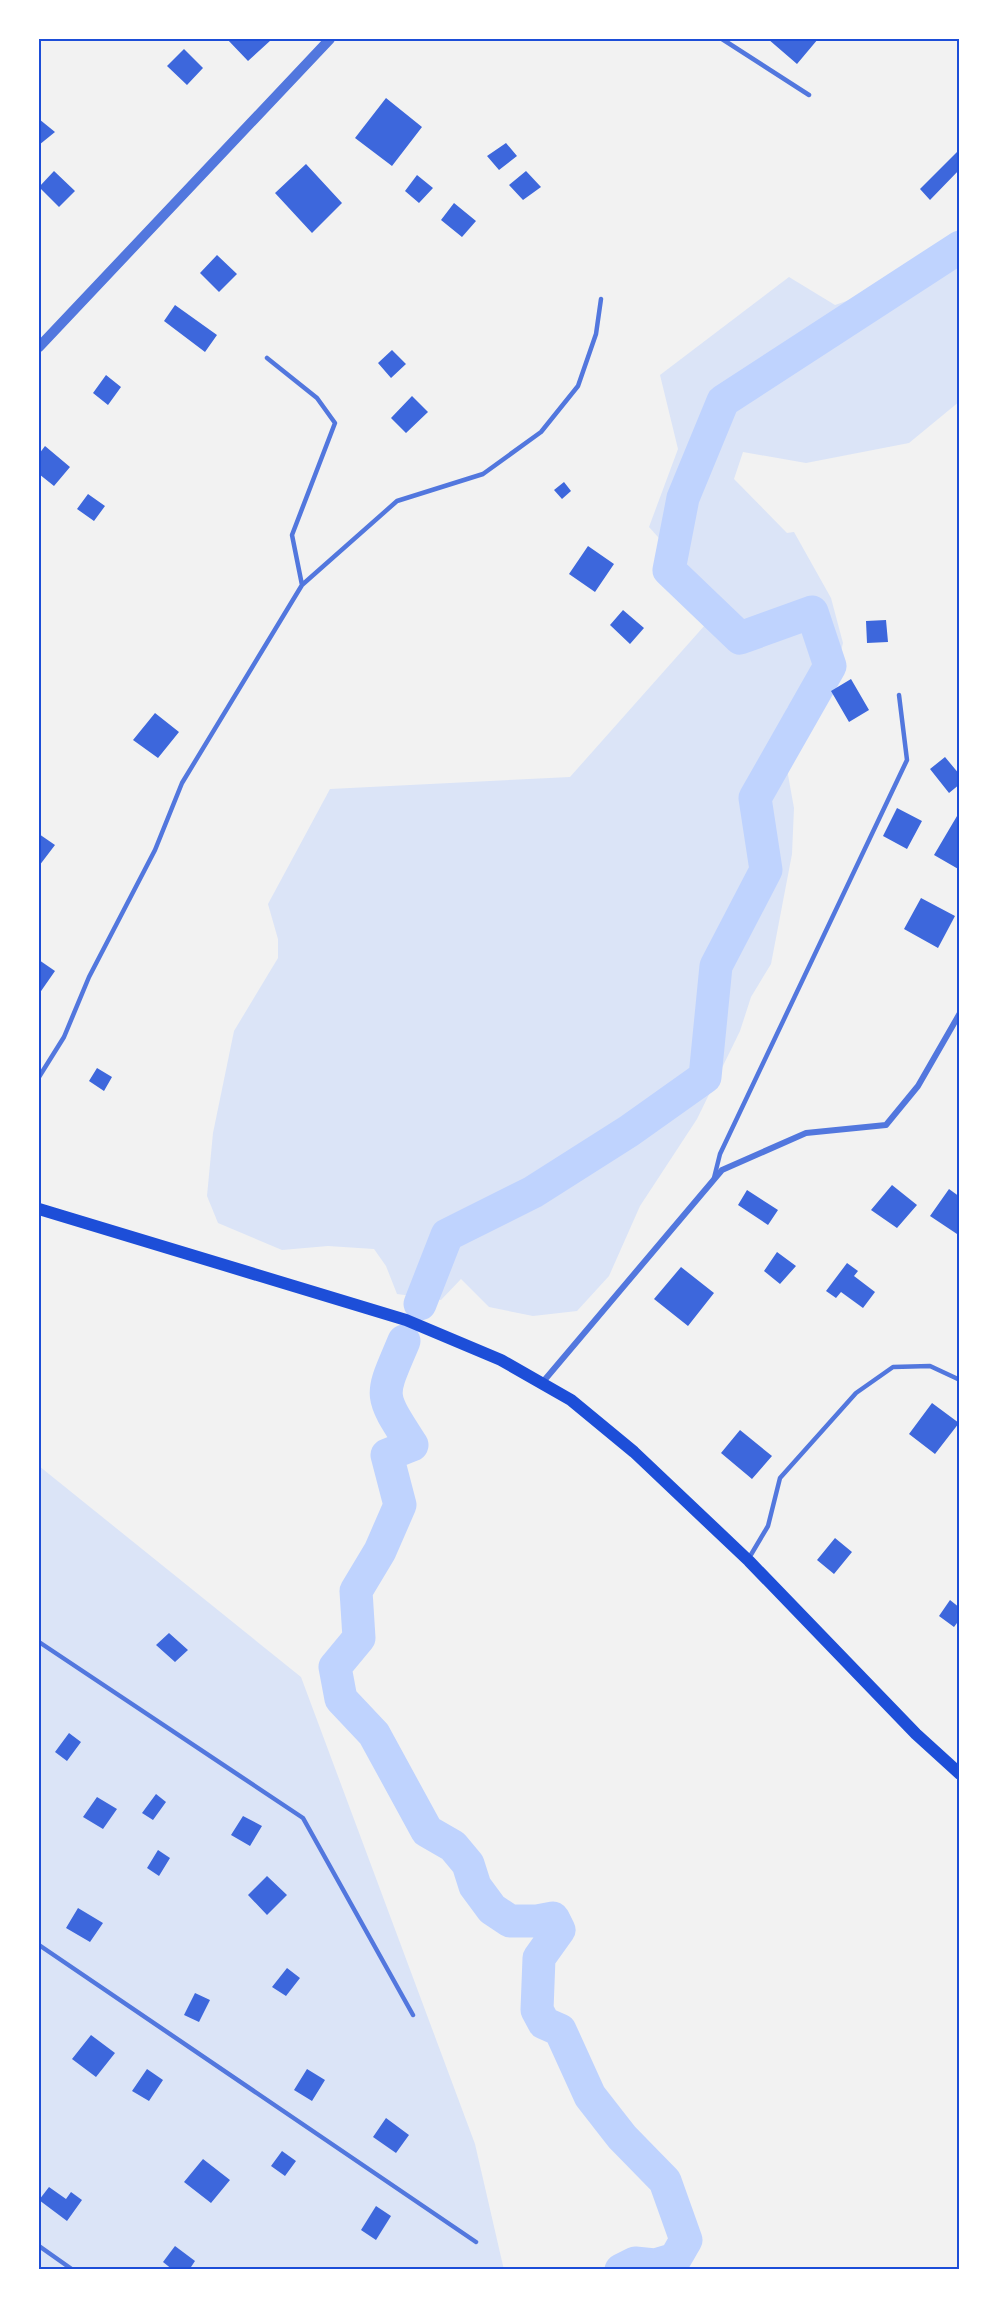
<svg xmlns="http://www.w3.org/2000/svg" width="999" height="2309" font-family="'PT Sans',sans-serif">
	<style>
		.green { fill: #dbe4f7 }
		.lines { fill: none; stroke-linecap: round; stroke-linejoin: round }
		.river { stroke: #bfd3fe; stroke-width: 33 }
		.building { fill: #3d67dc }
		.service { stroke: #5277de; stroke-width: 4.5 }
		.minor { stroke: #5277de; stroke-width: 6 }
		.tertiary { stroke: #5277de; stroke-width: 10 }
		.secondary { stroke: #1d4ed8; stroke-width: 12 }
		.neatline { fill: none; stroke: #1d4ed8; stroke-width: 2 }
	</style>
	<rect width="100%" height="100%" fill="#f2f2f2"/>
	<!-- green -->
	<path class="green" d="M960 249V401L909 443 806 463 743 452 734 479 787 533 794 532 831 598 843 643 841 651 787 708 781 736 794 808 792 854 771 964 751 997 740 1031 697 1119 640 1206 609 1276 577 1311 533 1316 489 1307 461 1279 441 1300 397 1294 386 1266 374 1249 328 1246 282 1250 218 1223 207 1196 213 1133 234 1031 278 958V939L268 904 330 789 570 777 721 607 649 527 678 449 660 375 789 277 835 305 927 273Z
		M39 1466 301 1677 475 2144 504 2270H39Z"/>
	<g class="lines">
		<!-- river -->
		<path class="river" d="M420 1304 447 1235 533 1192 629 1131 705 1077 716 966 766 870 755 798 830 666 812 612 740 638 669 570 683 498 723 401 960 247
			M404 1341C380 1398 378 1392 412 1445L387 1455 400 1505 380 1551 356 1591 359 1638 335 1667 341 1699 374 1734 427 1831 453 1846 468 1864 475 1886 492 1909 510 1921H537L553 1918 559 1930 539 1958 537 2010 544 2023 560 2030 590 2096 622 2137 665 2181 686 2240 675 2259 655 2265 635 2263 621 2270"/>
	</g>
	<!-- building -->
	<path class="building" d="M227 39H270L271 40 248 61Z
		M768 39H818L797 64Z
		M184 49 203 68 187 85 167 66Z
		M386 98 422 127 392 166 355 138Z
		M39 119 55 132 39 145Z
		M506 143 517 156 499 170 487 156Z
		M960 149V169L930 200 920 189Z
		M306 164 342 203 312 233 275 193Z
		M54 171 75 191 59 207 39 187Z
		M526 171 541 187 523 200 509 185Z
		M417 175 433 188 419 203 405 191Z
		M454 203 476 221 462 237 441 220Z
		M217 255 237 274 219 292 200 273Z
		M175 305 217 335 205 352 164 321Z
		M392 350 406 364 391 378 378 363Z
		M106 375 121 387 108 405 93 393Z
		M412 396 428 412 406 433 391 418Z
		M45 446 70 467 54 486 39 474V454Z
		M564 482 571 491 562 499 554 490Z
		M88 494 105 506 94 521 77 509Z
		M588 546 614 564 595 592 569 574Z
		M623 610 644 628 630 644 610 625Z
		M886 620 888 642 867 643 866 621Z
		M851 679 869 710 849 722 831 691Z
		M155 713 179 732 158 758 133 740Z
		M945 757 960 775V784L949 793 930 769Z
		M897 808 922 821 907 849 883 836Z
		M957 816 960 817V870L934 855Z
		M39 834 55 845 39 866Z
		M921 898 955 916 938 948 904 929Z
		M39 960 55 971 39 994Z
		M97 1068 112 1077 104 1091 89 1081Z
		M892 1185 917 1205 897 1228 871 1210Z
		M949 1189 960 1197V1236L930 1216Z
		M747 1190 778 1210 768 1225 738 1205Z
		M777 1252 796 1266 780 1284 764 1271Z
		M847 1263 858 1271 854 1276 875 1292 863 1308 841 1292 836 1298 826 1291Z
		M681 1267 714 1293 688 1326 654 1299Z
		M932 1403 959 1423 935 1454 909 1434Z
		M740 1430 772 1456 752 1479 721 1453Z
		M835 1538 852 1552 834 1574 817 1560Z
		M950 1600 960 1608V1619L954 1627 939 1616Z
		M169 1633 188 1650 175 1662 156 1645Z
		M69 1733 81 1742 67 1761 55 1752Z
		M156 1794 166 1802 153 1820 142 1813Z
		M97 1797 117 1809 103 1829 83 1817Z
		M243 1816 262 1826 250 1846 231 1835Z
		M158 1850 170 1858 159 1876 147 1868Z
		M267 1876 287 1895 267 1915 248 1895Z
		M78 1908 103 1923 90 1942 66 1928Z
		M287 1968 300 1978 286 1996 272 1987Z
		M195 1993 210 2000 199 2022 184 2015Z
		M91 2035 115 2053 96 2077 72 2059Z
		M147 2069 163 2080 149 2101 132 2091Z
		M307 2069 325 2080 312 2101 294 2090Z
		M386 2118 409 2135 396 2153 373 2137Z
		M282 2151 296 2161 285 2176 271 2166Z
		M203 2159 230 2180 211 2203 184 2182Z
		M49 2187 66 2199 71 2192 82 2200 67 2221 39 2200Z
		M376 2206 391 2216 376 2240 361 2230Z
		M175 2246 195 2261 189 2270H173L163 2262Z"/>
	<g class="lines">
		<!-- service -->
		<path class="service" d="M722 39 809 95
			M267 358 317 398 335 423 292 535 302 585
			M39 1077 64 1037 89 977 155 850 182 783 302 585 397 501 483 474 541 432 578 386 596 334 601 299
			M714 1178 720 1154 907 760 899 695
			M749 1558 768 1526 780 1478 856 1393 893 1367 930 1366 960 1380
			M39 1642 303 1818 413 2015
			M39 1945 476 2242
			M39 2246 73 2270"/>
		<!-- minor -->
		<path class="minor" d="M542 1383 722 1170 806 1133 886 1125 918 1086 960 1013"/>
		<!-- tertiary -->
		<path class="tertiary" d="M39 347 330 39"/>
		<!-- secondary -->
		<path class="secondary" d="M39 1209 406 1320 501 1360 571 1400 634 1452 749 1561 916 1734 960 1774"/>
	</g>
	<!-- border -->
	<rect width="999" height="2309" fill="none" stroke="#ffffff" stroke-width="81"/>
	<rect x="40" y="40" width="918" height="2228" class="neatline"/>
</svg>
